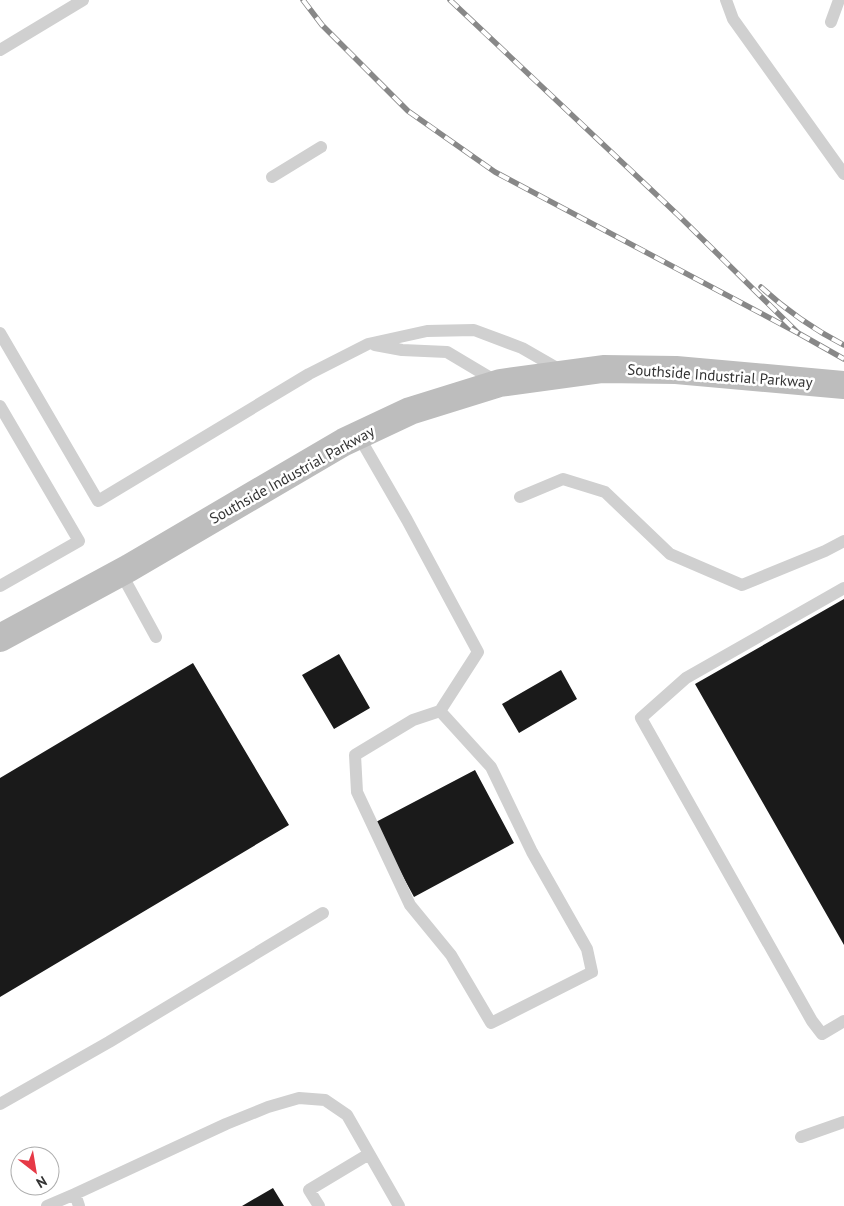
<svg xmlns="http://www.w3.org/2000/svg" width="844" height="1206" font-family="'PT Sans',sans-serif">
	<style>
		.building { fill: #1a1a1a }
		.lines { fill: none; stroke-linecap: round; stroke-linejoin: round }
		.lane { stroke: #d0d0d0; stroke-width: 12 }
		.secondary { stroke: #bdbdbd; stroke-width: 28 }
		.rail-casing { stroke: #888; stroke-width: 5.5 }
		.rail { stroke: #fff; stroke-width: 4; stroke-dasharray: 11; stroke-linecap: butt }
		.labels { text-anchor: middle; stroke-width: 5; stroke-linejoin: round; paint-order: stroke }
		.street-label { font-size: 15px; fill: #333; stroke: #fff }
	</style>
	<rect width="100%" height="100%" fill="#fff"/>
	<!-- building -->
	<path class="building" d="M844 599V945L695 684Z
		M339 654 370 708 334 729 302 675Z
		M193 663 289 825 0 997V778Z
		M561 670 577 699 519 733 502 704Z
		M475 770 514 843 414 897 374 823Z
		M273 1188 284 1206H242Z"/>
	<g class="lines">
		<!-- lane -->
		<path class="lane" d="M726 0 733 19 844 174
			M831 22 839 0
			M0 50 83 0
			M272 177 321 147
			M0 333 98 501 309 374 368 344 427 331 474 330 522 348 562 371
			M375 345 402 350 447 352 499 383
			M0 406 79 541 0 586
			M358 435 407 520 478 652 440 711 491 767 532 852 587 949 592 972 491 1023 451 955 410 905 357 792 355 755 413 720 440 711
			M520 497 563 479 605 492 670 554 742 585 825 551 844 541
			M121 573 156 637
			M844 588 686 678 641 718 812 1021 822 1034 844 1021
			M0 1104 109 1042 323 913
			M801 1137 844 1122
			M47 1206 75 1194
			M79 1206 75 1194 226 1124 268 1107 299 1098 325 1100 347 1115 399 1206
			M319 1206 309 1190 369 1154"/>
		<!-- secondary -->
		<path class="secondary" d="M0 638 129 568 344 442 410 411 500 383 603 369 676 370 844 385"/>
		<defs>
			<path id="rail" d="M303 0 322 25 408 111 495 172 798 333
				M450 0 678 215 798 333 844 359
				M761 287C786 310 813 329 844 345"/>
		</defs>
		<!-- rail casing -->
		<use href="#rail" class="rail-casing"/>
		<!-- rail -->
		<use href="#rail" class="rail"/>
	</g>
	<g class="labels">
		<!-- street labels -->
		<g class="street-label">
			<text transform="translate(720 376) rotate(4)" y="5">Southside Industrial Parkway</text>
			<text transform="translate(292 475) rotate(-29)" y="5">Southside Industrial Parkway</text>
		</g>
	</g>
	<!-- north arrow -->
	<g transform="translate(35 1171) rotate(149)"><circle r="24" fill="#ffffff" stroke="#adadad"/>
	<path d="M0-4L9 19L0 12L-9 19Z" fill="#e63946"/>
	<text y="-8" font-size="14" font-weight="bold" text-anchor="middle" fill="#333333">N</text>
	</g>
</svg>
